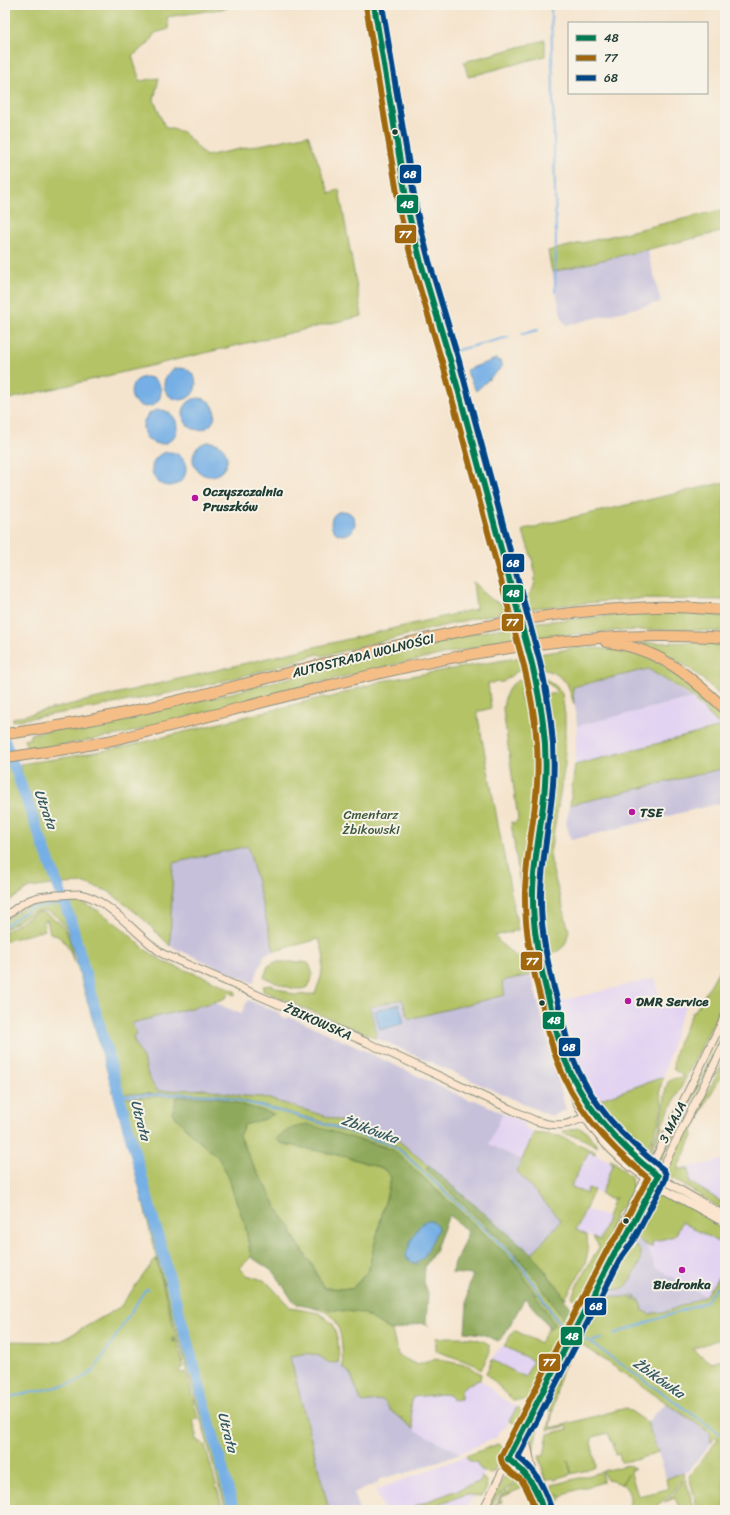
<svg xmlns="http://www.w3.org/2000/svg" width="730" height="1515" font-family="Sriracha,sans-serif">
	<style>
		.built { fill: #e3d3f2 }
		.industrial { fill: #c6c0da }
		.green { fill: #b4c366; stroke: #6a804d }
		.forest { fill: #8fa95b; stroke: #577348 }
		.water { fill: #74afe5; stroke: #4a768c }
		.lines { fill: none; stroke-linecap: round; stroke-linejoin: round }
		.stream { stroke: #74afe5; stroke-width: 2 }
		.river { stroke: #74afe5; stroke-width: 11 }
		.street-casing { stroke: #8a9080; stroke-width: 8 }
		.secondary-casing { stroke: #8a9080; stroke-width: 9 }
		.highway-casing { stroke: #8a9080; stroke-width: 12 }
		.street { stroke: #fff; stroke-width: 5.5 }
		.secondary { stroke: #fbe5cf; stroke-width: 7 }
		.highway { stroke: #f6be87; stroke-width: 10 }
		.secondary-bridge-casing { stroke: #8a9080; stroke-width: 9; stroke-linecap: butt }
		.secondary-bridge { stroke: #fbe5cf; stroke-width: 7 }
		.bus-1-casing { stroke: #f7f3e8; stroke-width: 9 }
		.bus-2-casing { stroke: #f7f3e8; stroke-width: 9 }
		.bus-3-casing { stroke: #f7f3e8; stroke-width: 9 }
		.bus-1 { stroke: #017b52; stroke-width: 6 }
		.bus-2 { stroke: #a0670e; stroke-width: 6 }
		.bus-3 { stroke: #004586; stroke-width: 6 }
		.bus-dot { fill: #1f3d34; stroke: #f7f3e8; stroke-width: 1.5 }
		.poi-dot { fill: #b5179e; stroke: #f7f3e8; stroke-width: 1.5 }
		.labels { text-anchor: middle; stroke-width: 4; stroke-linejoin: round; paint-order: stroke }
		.poi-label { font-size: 13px; font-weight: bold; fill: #1f3d34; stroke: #f7f3e8; text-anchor: start }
		.street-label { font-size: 13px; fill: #1f3d34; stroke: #f7f3e8 }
		.park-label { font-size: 13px; fill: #3d583e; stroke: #f7f3e8 }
		.water-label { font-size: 14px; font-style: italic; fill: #345a60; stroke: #f7f3e8 }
		.line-badge { stroke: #f7f3e8; stroke-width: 1.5 }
		.badge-label { font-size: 11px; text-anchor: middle; font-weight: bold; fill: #fff }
	</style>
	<rect width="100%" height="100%" fill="#f7f3e8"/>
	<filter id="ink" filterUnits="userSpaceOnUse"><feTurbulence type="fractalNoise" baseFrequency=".025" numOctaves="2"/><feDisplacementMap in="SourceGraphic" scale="8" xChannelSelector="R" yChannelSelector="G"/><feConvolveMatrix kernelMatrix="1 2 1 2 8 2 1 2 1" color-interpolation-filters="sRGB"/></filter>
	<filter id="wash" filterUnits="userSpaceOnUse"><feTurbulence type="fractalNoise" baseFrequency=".012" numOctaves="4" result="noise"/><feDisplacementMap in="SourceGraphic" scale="16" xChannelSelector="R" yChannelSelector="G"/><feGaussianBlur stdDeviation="0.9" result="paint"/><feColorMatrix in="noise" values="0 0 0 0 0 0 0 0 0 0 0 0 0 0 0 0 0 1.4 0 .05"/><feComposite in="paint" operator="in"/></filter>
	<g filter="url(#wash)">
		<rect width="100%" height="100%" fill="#f5e4cd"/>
		<!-- built -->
		<path class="built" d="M692 698 721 727 575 765 577 726Z
			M655 978 661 1005 690 998 678 1024 663 1077 595 1101 585 1080 583 1079 582 1072 579 1071 568 1048 572 1047 561 1001Z
			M503 1113 524 1123V1126L527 1129 534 1133 521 1160 489 1144Z
			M589 1151 613 1163 600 1194 589 1188 586 1194 571 1187Z
			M725 1159V1204L690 1182 689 1169H684V1167L702 1165Z
			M655 1205 725 1229V1268L705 1296 656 1268 645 1244 638 1239Z
			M585 1209 609 1218 600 1240 576 1230Z
			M504 1346 533 1361 525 1377 492 1360 499 1348Z
			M480 1380 484 1382 502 1399 517 1407 506 1426 499 1432 497 1437 460 1453 414 1430 410 1403 413 1397 443 1394 461 1399V1390L475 1381Z
			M498 1444 466 1510H384L376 1490Z"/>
		<!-- industrial -->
		<path class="industrial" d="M647 249 661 302 567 325 562 320 552 272Z
			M648 669 692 698 577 726 573 688Z
			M725 768V802L571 840 566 823 570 805Z
			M248 846 274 951 265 954 253 983 170 946 173 863Z
			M531 975 566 1110 551 1116 377 1038 369 1008 402 999 409 1019 505 995 502 983 506 980Z
			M248 1000 280 1013 281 1017 283 1018 286 1019 289 1017 316 1028 469 1100H475L503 1113 489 1144 521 1160 517 1171 561 1221 532 1254 399 1141 370 1130 263 1097 243 1096 206 1089 158 1091 148 1076 144 1061 135 1046 133 1036 137 1035 132 1023 214 1002 241 1014Z
			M638 1239 645 1244 656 1268 705 1296 704 1297 663 1313H652L651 1315 628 1309 606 1301Z
			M302 1354 318 1355 328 1363 333 1364 339 1362 351 1375 361 1401 383 1400 391 1411 415 1430 460 1453 405 1474 401 1473 378 1480V1483L353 1493 359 1510H329L290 1357Z
			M666 1403 710 1433 711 1443 689 1470 666 1479 663 1467 647 1422Z"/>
		<!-- green -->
		<path class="green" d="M5 5H227V8L167 17 169 29 155 33 147 45 132 56 140 81 159 78 154 100 165 127 183 132 206 156 308 135 330 194 339 189 362 316 5 400Z
			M545 40V56L468 77 464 62Z
			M725 209V231L552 272 548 251Z
			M725 482V600L629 599 525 609 479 617 323 656 318 654C219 687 116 704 13 721V718L476 609 473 582C478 585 480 588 483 593 487 597 494 601 499 603 505 606 511 603 517 602 548 592 531 556 524 535L522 531 527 528H536L545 524Z
			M641 613H690L725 616V632L682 629 614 631 557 636 478 647 402 663 313 684 124 734 35 750 33 747H27L24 740 31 738 30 734 155 710 212 698 396 650 486 631 539 622Z
			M700 642 725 645V701C702 676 672 652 639 643Z
			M580 647 630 651 658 661 678 674 725 716V768L570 805 575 765 721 727 690 695 648 669 573 687 574 704 567 683 556 674 541 668H527L516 672 503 682 488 683 491 708 477 712 518 930 495 936C506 952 522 956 531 975L506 980 502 983 505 995 409 1019 402 999 370 1007 377 1038 263 991V986L272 985 294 995 315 994 321 977 324 956 319 939 274 951 248 846 173 863 170 946 139 915 108 891 84 883 60 884 29 888 5 904V766H9L12 775 22 773 20 764 68 757 132 745 324 697 328 698 382 681Z
			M537 676 546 679 557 687 562 694 565 715V764L550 854 553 871 569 931 565 945 558 951 550 953 543 945 541 940 539 885 550 788 546 695 557 693C549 676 527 679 520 694L522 701 533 698C537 725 539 750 538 777 537 820 527 861 527 903L525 906 523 905 511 822 515 823 518 819 503 709C506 684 514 679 537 676Z
			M60 900 74 942 167 1278 164 1284 169 1286 230 1510H226L163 1282 133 1163 67 929C43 896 31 915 5 929V921C24 905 35 901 60 900Z
			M66 900 82 903 99 911 122 928 146 950 166 963 207 978 233 990 236 992 235 995 229 992 226 998 214 1002 132 1023 137 1035 133 1036C136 1049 141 1052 144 1062 148 1075 149 1080 158 1091L206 1089 243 1096 263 1097 370 1130 399 1141 430 1167 426 1169 514 1252 537 1281 568 1325 567 1327 559 1322 514 1255 397 1146 320 1121 218 1094 178 1093 123 1094 81 944Z
			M40 912C49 914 62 923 66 931 70 940 72 953 74 963 70 949 65 937 50 933L47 920 43 921 45 930 5 941V932L35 913Z
			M725 960V1000L662 1125 663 1126 649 1154 647 1153 659 1129 664 1105 666 1088 668 1082 675 1078 681 1079 682 1075 674 1070C670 1054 686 1028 692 1013L695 1011Z
			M275 962H302L308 963C312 968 313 975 311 981 306 999 275 982 264 977L268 966Z
			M725 1029V1035L661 1161 659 1160Z
			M725 1060V1071L707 1100 692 1131 693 1136 677 1169 689 1168 690 1182 725 1204V1211L672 1178 669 1171 670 1165 668 1164Z
			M663 1077C662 1081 660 1087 660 1092 661 1096 662 1100 662 1105 661 1117 650 1156 636 1155L614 1135 593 1106 595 1101Z
			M199 1095 227 1097 278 1111 393 1146 400 1150 513 1256 559 1325 566 1330 563 1336 565 1337 533 1401 513 1400 486 1374 492 1360 525 1377 533 1361 504 1346 514 1330 540 1343 548 1329 554 1324 513 1260 393 1150 374 1143 350 1138 280 1143 347 1157 384 1169 391 1178 368 1271 352 1289 324 1288 312 1265 292 1234V1227C277 1214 276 1205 267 1188 263 1181 257 1175 254 1167 249 1157 245 1146 239 1136L244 1125 265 1119 177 1097 172 1113 192 1135 218 1157 229 1178 233 1192 245 1225 251 1257 240 1268 247 1275 266 1281 291 1308 319 1313 333 1324 338 1342 339 1362C327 1365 328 1361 319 1356 310 1352 298 1354 290 1357L329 1510H237L124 1098Z
			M579 1128 586 1131 598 1147 579 1137 564 1134 563 1131Z
			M534 1133 560 1136 596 1152 594 1154 589 1151 571 1186 586 1194 588 1188 594 1190 576 1230 587 1235 588 1251 585 1264 565 1299C556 1283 543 1269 532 1254L561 1221 517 1171Z
			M611 1159 631 1177 633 1191 621 1209H620L614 1216 615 1217 611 1226H612L604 1256 581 1301 579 1302 572 1297 578 1283 598 1249 599 1246 593 1237 600 1240 608 1218H607L613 1200 617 1198 609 1199 601 1194 613 1163 610 1162Z
			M661 1194 667 1195 669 1194 725 1225V1246L682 1222 675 1236 652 1242 653 1247C645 1247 641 1239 633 1237L641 1224 645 1225 646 1222 643 1221C647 1212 651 1197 661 1194Z
			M628 1244C648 1247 640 1263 634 1274 631 1278 629 1284 625 1287 621 1289 617 1290 612 1289L609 1282 610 1278Z
			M156 1258 177 1340 174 1341V1338H172L173 1342 177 1341 184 1367 181 1368 179 1371 182 1373 186 1372 198 1419 193 1420 197 1435 195 1436 196 1440H198L199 1443 202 1442 203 1445H205L223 1510H5V1341L59 1342 120 1307Z
			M725 1268V1337L692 1349 712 1363 725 1359V1510H698L689 1476 718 1439 715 1437 711 1443 710 1433 577 1341 596 1302 606 1295 607 1296 608 1295C617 1299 623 1296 631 1297V1299L634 1300 635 1297 632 1296 637 1297 636 1299 638 1301 639 1299 643 1308 642 1310 651 1315 652 1313H663L704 1297Z
			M309 1307 363 1313 392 1331 398 1355 417 1365 436 1359 469 1366 481 1374 480 1380 475 1381 461 1390V1399L452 1400 450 1395 443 1394 413 1397 410 1404 414 1429 391 1411 383 1400 363 1403 361 1401 351 1375 343 1367C342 1351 343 1324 329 1314 324 1310 315 1309 309 1307Z
			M451 1337C459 1337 492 1337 490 1350 490 1354 483 1365 481 1370L473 1364 436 1351V1338Z
			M570 1351 572 1352 560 1375 550 1425 552 1428 626 1408 647 1422 658 1452 635 1460 621 1462 619 1454 615 1455 613 1445H614V1443H612L608 1433 593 1437 591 1442 596 1465 594 1468 572 1474 568 1460 571 1474 554 1479 552 1478 545 1480 539 1456H544L548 1434 568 1429 567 1426 548 1430 552 1411 548 1410 553 1389 552 1388 553 1386H555L556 1383 555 1382Z
			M517 1407 521 1411C521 1417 518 1420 515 1424L509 1421Z
			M542 1407 533 1452C528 1435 534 1422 542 1407Z
			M498 1444 502 1447 504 1453 494 1471 490 1473C484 1472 479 1470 477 1463L468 1460 466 1456Z
			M628 1465 635 1469 630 1470 638 1496 668 1489 666 1479 683 1472 684 1476 674 1491 652 1510H630L628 1509C632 1500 630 1490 622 1484L627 1474 622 1484 606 1479 603 1471Z
			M514 1472 524 1475 497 1497 489 1510H487L504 1477Z
			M602 1472 603 1482 566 1493 563 1497 557 1494 562 1498 555 1507 551 1492 553 1489 552 1485Z
			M482 1477C489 1482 488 1491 481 1496H473L467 1494 430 1507 429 1505 426 1506V1508H418L415 1506 479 1482Z
			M523 1478 530 1489H528L526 1486 500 1498 502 1502 496 1504 498 1510H492L500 1497Z
			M685 1478 693 1504 691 1510H680L675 1498 664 1502 674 1494Z"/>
		<!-- forest -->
		<path class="forest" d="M177 1097H216L274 1114 265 1119 244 1125 239 1136C245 1147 249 1157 254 1167 258 1175 264 1181 267 1188 276 1205 277 1214 292 1227V1235L312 1265 324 1288 352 1289 368 1271 391 1178 384 1169 347 1157 280 1143 276 1138 290 1129 307 1124 393 1150 513 1260 555 1325 548 1329V1325L525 1298 503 1337 498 1341 482 1334 465 1332 468 1289 473 1275 451 1273 468 1232 449 1215 435 1251 425 1266 424 1282 428 1293 426 1323 429 1326 421 1323 392 1331 363 1313 309 1307 299 1305 292 1300 275 1273 251 1257 245 1225 233 1192 229 1178 218 1157 192 1135 172 1113Z
			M430 1167 532 1254 552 1281 557 1285 565 1300 575 1312 568 1325 537 1281 514 1252 426 1169Z"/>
		<!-- water -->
		<path class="water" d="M496 359 500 361 502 366 500 369 476 391 466 370Z
			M164 384a16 16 0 1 1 32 0a16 16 0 1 1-32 0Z
			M131 392a15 15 0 1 1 30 0a15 15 0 1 1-30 0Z
			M183 414a16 16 0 1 1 32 0a16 16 0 1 1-32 0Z
			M143 427a17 17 0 1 1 34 0a17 17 0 1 1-34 0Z
			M193 459a17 17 0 1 1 34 0a17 17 0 1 1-34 0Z
			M152 469a17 17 0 1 1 34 0a17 17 0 1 1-34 0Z
			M331 523a12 12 0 1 1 24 0a12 12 0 1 1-24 0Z
			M399 1004 404 1023 380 1030 375 1011Z
			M427 1220C434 1221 436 1222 438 1229L424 1257 416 1264 407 1259 406 1255C410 1243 415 1227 427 1220Z"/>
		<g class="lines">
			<!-- stream -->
			<path class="stream" d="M551 5 556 235 555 292
				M522 334 538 330
				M454 351 509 337
				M5 926 30 908 64 904
				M119 1096 180 1094 217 1095 299 1116 390 1144 401 1151 513 1256 525 1270 554 1316 564 1326
				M614 1334 706 1302 725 1275
				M581 1336 725 1437
				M591 1342 603 1338
				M5 1398 66 1385 75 1382 91 1373 95 1369 145 1290 148 1289"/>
			<!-- river -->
			<path class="river" d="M5 742 70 918 234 1510"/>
		</g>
	</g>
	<g filter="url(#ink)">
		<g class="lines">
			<defs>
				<path id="street" d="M443 5H444"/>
				<path id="secondary" d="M374 5 409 215 421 263 451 363 512 591
					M537 685C543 717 547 749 545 782 542 819 534 855 533 892 532 933 541 973 552 1012 556 1027 558 1042 564 1057 577 1090 597 1124 623 1148 653 1177 690 1195 725 1216
					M5 917C24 901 32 896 57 895 64 895 72 894 79 894 107 897 139 938 163 954L368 1043 536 1121C562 1129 570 1124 594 1113
					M563 1062C565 1073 569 1083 573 1094 602 1163 664 1189 725 1223
					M616 1249 621 1228 626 1218 725 1016
					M522 1431 526 1441 536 1485
					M514 1447 524 1452 529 1457
					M508 1459C531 1476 535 1483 543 1510
					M483 1510 588 1303 615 1252 626 1237 664 1165 725 1043"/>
				<path id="highway" d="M606 642C658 648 688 674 725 709
					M5 734C173 712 332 654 498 624 549 614 603 609 655 607 678 606 702 609 725 610
					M5 758 72 748 108 741C290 699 470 636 659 636 681 636 703 636 725 638"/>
			</defs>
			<!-- street casing -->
			<use href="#street" class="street-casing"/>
			<!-- secondary casing -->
			<use href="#secondary" class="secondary-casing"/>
			<!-- highway casing -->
			<use href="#highway" class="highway-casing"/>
			<!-- street -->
			<use href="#street" class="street"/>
			<!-- secondary -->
			<use href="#secondary" class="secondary"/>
			<!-- highway -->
			<use href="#highway" class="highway"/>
			<defs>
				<path id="secondary-bridge" d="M512 591 537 685"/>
			</defs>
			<!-- secondary-bridge casing -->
			<use href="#secondary-bridge" class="secondary-bridge-casing"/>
			<!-- secondary-bridge -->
			<use href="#secondary-bridge" class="secondary-bridge"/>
			<defs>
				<path id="bus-1" d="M374 5 409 215 421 263 451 363 532 664C541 703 548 743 545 784 543 820 534 855 533 891 532 930 540 968 550 1004 555 1023 558 1042 565 1060 584 1108 618 1145 658 1176L626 1237 615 1252 508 1459C528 1474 536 1486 543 1510"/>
				<path id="bus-2" d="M366 6 401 217 413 265 443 365 524 666C533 704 540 743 537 783 535 819 526 855 525 891 524 931 532 969 543 1007 547 1025 550 1043 557 1060 574 1108 609 1147 648 1178L619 1233 608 1248 501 1456C499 1467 515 1474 522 1481 528 1490 532 1500 535 1510"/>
				<path id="bus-3" d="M382 5 417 213 429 261 459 361 540 662C549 702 556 743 553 785 550 821 542 857 541 893 540 931 548 967 558 1003 563 1021 566 1039 572 1056 590 1104 624 1139 664 1170L666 1175 665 1180 633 1241 622 1256 518 1457C536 1470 544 1487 551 1508"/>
			</defs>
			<!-- bus-1 casing -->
			<use href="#bus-1" class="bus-1-casing"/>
			<!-- bus-2 casing -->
			<use href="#bus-2" class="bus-2-casing"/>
			<!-- bus-3 casing -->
			<use href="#bus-3" class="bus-3-casing"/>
			<!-- bus-1 -->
			<use href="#bus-1" class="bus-1"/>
			<!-- bus-2 -->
			<use href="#bus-2" class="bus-2"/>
			<!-- bus-3 -->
			<use href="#bus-3" class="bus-3"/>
		</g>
	</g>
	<!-- markers -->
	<g class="bus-dot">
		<circle cx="395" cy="132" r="3.5"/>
		<circle cx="542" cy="1003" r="3.5"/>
		<circle cx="626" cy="1221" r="3.5"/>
	</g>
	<g class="poi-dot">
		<circle cx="195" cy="498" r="4"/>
		<circle cx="632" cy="812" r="4"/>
		<circle cx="628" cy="1001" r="4"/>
		<circle cx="682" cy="1270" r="4"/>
	</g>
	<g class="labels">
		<!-- poi labels -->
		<g class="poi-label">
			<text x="203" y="496">Oczyszczalnia<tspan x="203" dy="15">Pruszków</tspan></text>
			<text x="640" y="817">TSE</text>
			<text x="636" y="1006">DMR Service</text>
			<text x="682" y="1289" text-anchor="middle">Biedronka</text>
		</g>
		<!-- street labels -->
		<g class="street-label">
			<text transform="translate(363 655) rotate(-14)" y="5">AUTOSTRADA WOLNOŚCI</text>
			<text transform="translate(318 1021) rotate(24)" y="5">ŻBIKOWSKA</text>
			<text transform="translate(672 1122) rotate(-63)" y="5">3 MAJA</text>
		</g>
		<!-- park labels -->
		<g class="park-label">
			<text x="371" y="819">Cmentarz<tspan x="371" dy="15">Żbikowski</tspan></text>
		</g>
		<!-- water labels -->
		<g class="water-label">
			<text transform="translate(46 809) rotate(70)" y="5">Utrata</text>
			<text transform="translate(141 1120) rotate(75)" y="5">Utrata</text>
			<text transform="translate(370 1129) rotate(20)" y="5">Żbikówka</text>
			<text transform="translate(659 1378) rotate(35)" y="5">Żbikówka</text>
			<text transform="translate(228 1432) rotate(75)" y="5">Utrata</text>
		</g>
	</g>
	<g class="line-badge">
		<rect x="399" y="164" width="23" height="20" rx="4" fill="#004586"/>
		<rect x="396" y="194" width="23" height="20" rx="4" fill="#017b52"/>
		<rect x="394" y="224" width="23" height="20" rx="4" fill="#a0670e"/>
		<rect x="502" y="553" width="23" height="20" rx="4" fill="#004586"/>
		<rect x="502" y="584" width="22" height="19" rx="4" fill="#017b52"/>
		<rect x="501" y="613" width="23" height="19" rx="4" fill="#a0670e"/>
		<rect x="520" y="951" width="23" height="20" rx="4" fill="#a0670e"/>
		<rect x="542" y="1011" width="23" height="19" rx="4" fill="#017b52"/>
		<rect x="558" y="1037" width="23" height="20" rx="4" fill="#004586"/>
		<rect x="584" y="1297" width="23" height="19" rx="4" fill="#004586"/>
		<rect x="560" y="1326" width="23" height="20" rx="4" fill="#017b52"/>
		<rect x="538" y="1353" width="23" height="19" rx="4" fill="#a0670e"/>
	</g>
	<g class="badge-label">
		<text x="410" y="178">68</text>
		<text x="407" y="208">48</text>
		<text x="405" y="238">77</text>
		<text x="513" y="567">68</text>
		<text x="513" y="597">48</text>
		<text x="512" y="626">77</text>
		<text x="532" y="965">77</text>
		<text x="554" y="1024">48</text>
		<text x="569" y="1051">68</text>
		<text x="596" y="1310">68</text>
		<text x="572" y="1340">48</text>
		<text x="549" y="1366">77</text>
	</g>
	<!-- margin -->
	<rect width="730" height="1515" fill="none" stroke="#f7f3e8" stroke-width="20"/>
	<!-- legend -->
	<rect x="568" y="22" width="140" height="72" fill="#f7f3e8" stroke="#a1aaa0"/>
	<rect x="576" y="35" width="20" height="6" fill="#017b52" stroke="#a1aaa0"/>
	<text x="604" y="42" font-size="12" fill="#1f3d34">48</text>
	<rect x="576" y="55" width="20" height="6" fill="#a0670e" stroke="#a1aaa0"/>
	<text x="604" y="62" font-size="12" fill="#1f3d34">77</text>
	<rect x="576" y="75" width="20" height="6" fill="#004586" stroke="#a1aaa0"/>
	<text x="604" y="82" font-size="12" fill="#1f3d34">68</text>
</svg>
